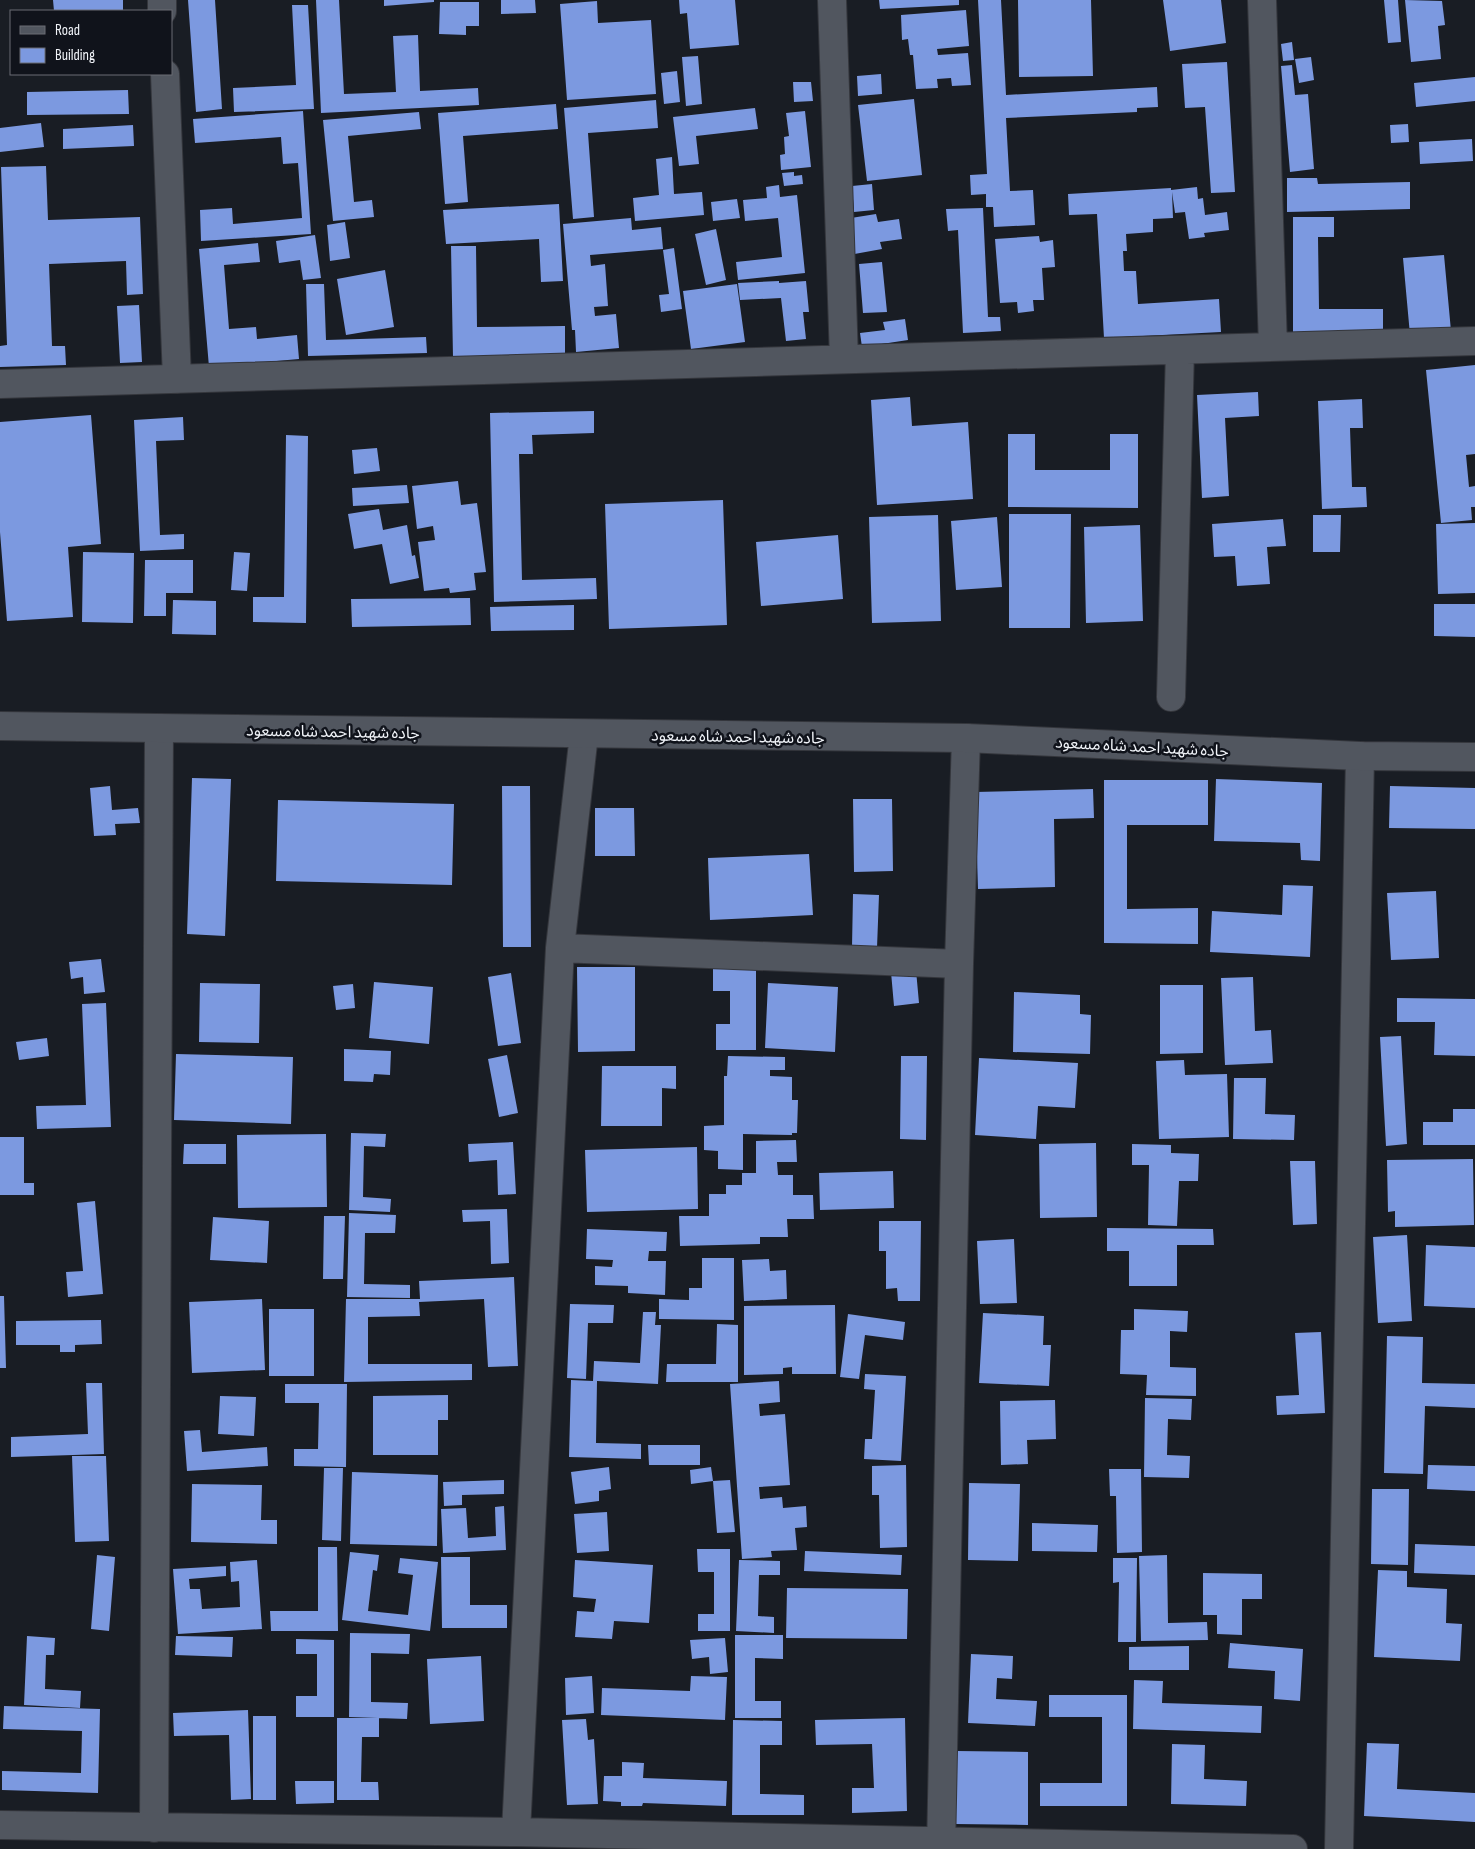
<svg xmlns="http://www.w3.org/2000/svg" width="1475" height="1849" font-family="'Sofia Sans Condensed','Noto Sans Arabic',sans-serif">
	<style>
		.building { fill: #7c99e0 }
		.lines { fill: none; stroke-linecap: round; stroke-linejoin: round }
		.minor-casing { stroke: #34363c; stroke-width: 30 }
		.secondary-casing { stroke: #34363c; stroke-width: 30 }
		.minor { stroke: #51565f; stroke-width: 28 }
		.secondary { stroke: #51565f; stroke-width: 28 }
		.labels { text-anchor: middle; stroke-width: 5; stroke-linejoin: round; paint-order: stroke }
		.street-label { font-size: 16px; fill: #f1f4f9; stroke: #10131b }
	</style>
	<rect width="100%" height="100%" fill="#191d24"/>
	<!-- building -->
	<path class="building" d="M53 0H123V11H54Z
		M188 0H215L222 109 196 112Z
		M316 0H339L344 94 396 92 393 36 418 35 420 91 478 88 479 105 321 113Z
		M384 0H434V2L384 6Z
		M501 0H535L536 13 501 14Z
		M679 0H735L739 45 690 49 687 13 680 14Z
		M879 0H959V5L880 9Z
		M978 0H1001L1006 95 1157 87 1158 107 1137 108V112L1006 118 1010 191 1033 190 1035 225 994 227 993 207H986V194L971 195 970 175 987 174Z
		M1018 0H1091L1093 76 1019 77Z
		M1163 0H1221L1226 43 1170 51Z
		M1384 0H1398L1401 42 1388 43Z
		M1405 0 1442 1 1445 25 1438 26 1441 59 1411 62Z
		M597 1 598 23 651 20 656 94 567 100 560 4Z
		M440 2H479V26H466V35L439 34Z
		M292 5H308L314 109 234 112 233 88 296 85Z
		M966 10 969 46 937 49 938 55 968 53 971 85 952 86 951 78 937 79 938 88 916 89 913 55H910L908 39 902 40 901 15Z
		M1292 42 1294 60 1283 61 1281 44Z
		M698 56 702 104 686 106 682 57Z
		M1311 57 1314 80 1299 83 1295 59Z
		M1227 62 1235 192 1211 193 1205 107 1185 108 1182 64Z
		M1292 65 1295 95 1308 94 1314 169 1290 172 1281 66Z
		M677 71 680 102 664 104 661 73Z
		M881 74 882 94 858 96 857 76Z
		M1475 77V101L1416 107 1414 83Z
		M793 82H811L813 101 794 102Z
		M128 90 129 114 27 115V92Z
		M914 99 922 175 867 181 858 105Z
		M656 100 658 128 588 133 594 217 573 219 564 108Z
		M556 104 558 129 463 136 468 202 445 204 438 113Z
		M755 108 758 129 696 136 699 164 679 166 673 117Z
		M303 111 311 234 201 241 200 210 232 208 233 224 302 218 298 163 283 164 281 137 195 143 193 119Z
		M805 111 811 167 781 170 780 155 785 154 784 137 789 136 786 113Z
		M419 112 421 129 348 136 354 202 372 200 374 217 333 221 323 120Z
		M41 123 44 147 0 152V128Z
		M1408 124 1409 142 1391 143 1390 125Z
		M133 125 134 146 63 149V129Z
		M1472 139 1473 161 1420 164 1419 142Z
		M672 157 674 194 702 192 704 215 635 221 633 198 659 195 656 159Z
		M46 166 48 220 140 217 143 294 127 295 126 261 49 264 52 346H65L66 365 0 367V346L7 345 1 167Z
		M794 172V176L802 175 803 184 784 186 782 173Z
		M1287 178H1317L1318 184 1410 182V209L1287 212Z
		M872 184 874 210 854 212 852 186Z
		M779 185 780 197 797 195 805 273 738 280 736 262 782 257 778 218 745 221 743 200 767 198 766 187Z
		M1197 187 1198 199 1203 198 1205 215 1227 212 1229 230 1204 233 1205 237 1189 239 1185 212 1175 213 1172 192 1173 218 1153 219V232L1126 234 1127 251H1123L1124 271H1136L1138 304 1219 299 1221 332 1104 338 1097 214 1069 215 1068 194 1171 188V190Z
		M737 199 740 218 713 221 711 202Z
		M559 204 563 281 541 282 539 239 446 244 443 210Z
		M983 208 988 317H1000L1001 331 963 333 958 230 948 231 946 209Z
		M876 214 878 222 899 219 902 239 880 242 882 249 849 255 851 218Z
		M1293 217H1334V237H1318L1319 309H1383V333H1293Z
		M631 218 632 230 661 227 663 249 590 255 591 266 605 264 608 306 594 307 595 316 616 314 619 348 576 352 575 330H572L563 224Z
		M345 222 350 258 330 261 327 225Z
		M716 229 726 280 706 285 695 234Z
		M315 235 321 278 303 280 300 260 279 263 276 241Z
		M1039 236 1040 242 1053 240 1055 267 1042 268 1044 300H1033L1034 311 1018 313 1017 302 1000 303 995 239Z
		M258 243 260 262 224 265 229 329 256 327 257 339 297 335 299 359 209 367 199 249Z
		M451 246H476L477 327 565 326V357L453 358Z
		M674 248 682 309 661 312 659 295 669 294 663 250Z
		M1444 255 1451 331 1410 335 1403 258Z
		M882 262 887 312 863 313 859 264Z
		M385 270 394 327 346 335 337 279Z
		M779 281V283L806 281 809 312H803L806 339 786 341 781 298 740 300 738 283Z
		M306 284H324L326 340 426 337 427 353 308 356Z
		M737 284 745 342 691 349 683 291Z
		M139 305 142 362 120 363 117 306Z
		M905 319 908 340 862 347 860 333 885 330 883 322Z
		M1475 365V454L1466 455 1469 487 1475 486V507H1471L1472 520 1441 523 1426 370Z
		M1258 392 1259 416 1225 418 1229 496 1202 498 1197 395Z
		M910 397 912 426 968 422 973 499 877 505 871 400Z
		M1362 399 1363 428H1350L1352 487H1366L1367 507 1322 509 1318 401Z
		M594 411V433L532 435 533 454H519L522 580 596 578 597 599 494 602 490 413Z
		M91 415 101 544 68 547 73 617 7 621 0 532V422Z
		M183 417 184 440 156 441 160 535 184 534V549L140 551 134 420Z
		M1008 434H1035V470H1110V434H1138V508L1008 507Z
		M286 435 308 436 306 623 253 622V597H284Z
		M377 448 380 471 354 474 352 450Z
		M458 481 461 505 477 503 486 572 474 573 476 590 450 593 449 588 424 591 418 542 435 540 433 526 417 529 412 486Z
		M407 485 409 503 353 506 352 488Z
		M723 500 727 625 609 629 605 504Z
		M379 509 383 530 407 525 412 556 415 555 419 578 390 584 382 544 354 549 348 514Z
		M1009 514H1071L1070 628H1009Z
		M938 515 941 621 872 623 869 517Z
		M1313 515H1341L1340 552H1313Z
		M997 517 1002 587 956 590 951 521Z
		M1283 519 1286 546 1267 547 1270 584 1237 586 1235 556 1214 557 1212 524Z
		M1475 523V593L1438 594 1436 524Z
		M1140 525 1143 621 1086 623 1084 527Z
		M838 535 843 599 761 606 756 542Z
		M83 552 134 553 133 623 82 622Z
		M234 552 250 553 247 591 231 590Z
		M145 560H193V593H166V616H144Z
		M470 598 471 625 352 627 351 599Z
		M173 600 216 601V635L172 634Z
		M1434 604H1475V637L1434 636Z
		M574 605V630L491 631 490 607Z
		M192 778 231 779 225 936 187 934Z
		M1216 779 1322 783 1320 861 1301 860 1300 843 1214 841Z
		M1104 780H1208V825H1127V909L1198 908V944L1104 943Z
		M110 786 112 810 138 808 140 823 115 824 116 835 94 836 90 788Z
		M502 786H530L531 947H503Z
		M1390 786 1475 788V829L1389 828Z
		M1093 789 1094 818 1054 819 1055 887 978 889 975 792Z
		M853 799H892L893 871 854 872Z
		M278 800 454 804 452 885 276 881Z
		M595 808H634L635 856H595Z
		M809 854 813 915 710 920 708 858Z
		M1283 885 1313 886 1310 957 1210 952 1212 911 1282 915Z
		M1436 891 1439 958 1391 960 1387 893Z
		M853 894 879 895 877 948 852 947Z
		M101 959 105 992 84 994 83 977 71 979 69 962Z
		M713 965H756V1050H716V1024H730V991H713Z
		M577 967H635V1051L578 1052Z
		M916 970 919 1003 894 1006 891 972Z
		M511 973 521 1043 498 1046 488 977Z
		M1253 977 1255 1031 1271 1030 1273 1063 1225 1065 1221 978Z
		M374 982 433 987 429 1044 369 1038Z
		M200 983 260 984 259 1043 199 1042Z
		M768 983 838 987 835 1052 765 1048Z
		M353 984 355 1008 336 1010 333 986Z
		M1160 985H1203V1053L1160 1054Z
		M1014 992 1080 995V1014L1091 1015 1090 1054 1013 1052Z
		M1397 998 1475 999V1056L1434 1055 1435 1022H1397Z
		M106 1003 111 1127 37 1129 36 1106 86 1105 82 1004Z
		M1401 1036 1407 1144 1386 1146 1380 1037Z
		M47 1038 49 1056 19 1060 16 1042Z
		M344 1049 391 1051 390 1075 374 1074 373 1082 344 1081Z
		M176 1054 293 1057 291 1124 174 1120Z
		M507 1055 518 1113 499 1117 488 1059Z
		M728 1056 785 1057V1070H770V1076L792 1077V1100H798L797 1133H792V1135L743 1134V1170L718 1169V1151L704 1150V1126L724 1125V1076H727Z
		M901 1056H927L926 1140 900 1139Z
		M979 1058 1078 1063 1075 1108 1038 1106 1036 1139 975 1135Z
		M1184 1060 1185 1075 1227 1074 1229 1137 1159 1139 1156 1061Z
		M602 1066H676V1089L662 1088V1126H601Z
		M1234 1078H1266L1265 1114 1295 1115 1294 1140 1233 1139Z
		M1453 1109H1475V1145H1423V1122H1453Z
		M351 1133 386 1134 385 1147 364 1146 363 1197 391 1199 390 1212 349 1210Z
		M326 1134 327 1207 238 1208 237 1135Z
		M0 1137H24V1183H34V1195H0Z
		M796 1140 797 1162H777L778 1175H793V1195H813L814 1219H787L788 1237H760V1244L680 1246 679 1216H709V1194H726V1185H742V1173H756V1141Z
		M513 1142 516 1194 498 1195 497 1160 469 1162 468 1144Z
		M1096 1143 1097 1217 1040 1218 1039 1144Z
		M184 1144H226V1164H183Z
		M1132 1144 1171 1145V1153L1199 1154 1198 1181H1179L1177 1226 1148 1225 1149 1165H1132Z
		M697 1147 698 1209 587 1212 585 1150Z
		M1473 1159 1474 1225 1395 1227V1211L1388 1212 1387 1160Z
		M1290 1161H1315L1317 1224 1293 1225Z
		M893 1171 894 1208 820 1210 819 1173Z
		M95 1201 103 1294 68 1297 66 1272 83 1271 77 1203Z
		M507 1209 509 1263 491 1264 490 1221 463 1222 462 1210Z
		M349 1213 396 1215 395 1233H365L364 1284 410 1285V1298L347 1297Z
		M324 1216H345L343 1279H323Z
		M213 1217 269 1221 267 1263 210 1260Z
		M879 1221H921L920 1301H898L897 1288 886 1289V1251H879Z
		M1107 1228 1213 1229 1214 1245H1177V1286H1129V1251H1107Z
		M587 1229 667 1232 666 1251H649L648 1261H666L665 1295 628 1293V1286L595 1285V1266L612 1267 613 1260 586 1259Z
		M1407 1235 1412 1321 1378 1323 1373 1237Z
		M1014 1239 1017 1303 980 1304 977 1241Z
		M1426 1245 1475 1247V1308L1424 1306Z
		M702 1258H734V1320L659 1319V1299L689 1300V1288H702Z
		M769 1259 770 1271 786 1270 787 1299 744 1301 742 1260Z
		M514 1277 518 1366 488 1367 484 1299 419 1302 420 1316 368 1317V1364H472V1380L344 1382 346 1299H420L419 1281Z
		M0 1296H4L6 1368H0Z
		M262 1299 265 1370 192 1373 189 1302Z
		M570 1304 614 1305 613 1323H588L586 1379 567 1378Z
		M835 1305 836 1374H792V1367L783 1368V1374L744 1375V1306Z
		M269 1309H314V1376H269Z
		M1134 1309 1188 1311 1187 1332 1170 1331V1367L1196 1368V1396L1146 1395 1147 1375 1120 1374 1121 1330H1134Z
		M643 1312H656L655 1325H661L658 1384 597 1381 596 1443 641 1444V1459L569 1457 571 1380 593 1381 594 1361 640 1363Z
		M983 1313 1044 1316 1043 1345H1051L1049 1386 979 1383Z
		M848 1314 905 1322 903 1340 865 1335 859 1379 840 1377Z
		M101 1320 102 1344 75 1345V1352H60V1345H16V1321Z
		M717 1324 738 1325V1382H666L667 1364H716Z
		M1321 1332 1325 1413 1277 1415 1276 1396 1299 1395 1295 1333Z
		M1387 1336 1423 1337 1422 1383 1475 1384V1408L1425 1406 1423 1474 1384 1473Z
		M865 1374 906 1376 901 1461 864 1459 865 1439H872L875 1390 864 1389Z
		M779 1381 780 1402 759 1404 760 1416 785 1414 790 1485 759 1487 760 1499 782 1497 783 1508 806 1506 807 1527 795 1528 797 1550 771 1551 772 1557 742 1559 730 1384Z
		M86 1383H102L104 1454 11 1457V1437L88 1434Z
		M285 1384H347L346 1467 294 1466V1449H318L319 1403H285Z
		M448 1395V1420H438V1455H373V1396Z
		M220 1396 256 1397 254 1436 218 1434Z
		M1145 1398 1192 1399 1191 1420 1168 1419 1167 1455 1190 1456 1189 1478 1144 1477Z
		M1055 1400 1056 1439 1027 1440 1028 1464 1001 1465 1000 1401Z
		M200 1430 202 1452 267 1447 268 1466 187 1471 184 1431Z
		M648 1445H700V1465H649Z
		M72 1456H106L109 1541 75 1542Z
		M906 1465 907 1547 880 1548 879 1495H872V1466Z
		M1428 1465 1475 1466V1491L1427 1489Z
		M609 1467 611 1489 599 1491V1501L575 1504 571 1472Z
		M711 1467 713 1481 691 1484 690 1470Z
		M324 1468H343L341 1541 322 1540Z
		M1109 1469H1141L1142 1552 1117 1553 1116 1496H1110Z
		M352 1472 438 1475 437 1546 350 1544Z
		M504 1480V1494L462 1495V1505L444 1506 443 1482Z
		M730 1480 735 1532 717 1533 713 1481Z
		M969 1483 1020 1484 1018 1561 968 1560Z
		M192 1484 262 1485 261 1520H277V1544L191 1542Z
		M1372 1489H1409L1408 1565 1371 1564Z
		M504 1506 506 1550 443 1553 441 1509 466 1508 468 1538 496 1536 495 1507Z
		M607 1512 609 1551 577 1553 574 1514Z
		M1032 1523 1098 1525 1097 1552 1032 1551Z
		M1415 1544 1475 1546V1575L1414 1573Z
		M318 1547H337L338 1631H271L270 1611H318Z
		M697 1549H730V1631H698V1614H714V1572H698Z
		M805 1551 902 1555 901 1575 804 1571Z
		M350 1552 379 1555 377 1571 373 1570 368 1611 408 1615 413 1575 398 1573 400 1558 438 1562 430 1631 342 1620Z
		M97 1555 115 1557 109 1631 91 1629Z
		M1167 1555 1168 1623 1207 1622 1208 1640 1141 1641 1139 1556Z
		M441 1557H470V1605H507V1628H442Z
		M1113 1558H1137L1136 1642H1118L1119 1582 1113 1583Z
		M257 1560 262 1629 178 1634 173 1569 226 1566V1576L189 1579 190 1589H200L202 1609 240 1607 239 1581 231 1582 230 1562Z
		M575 1560 653 1565 649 1623 614 1621 612 1639 575 1637 577 1611 594 1612 596 1599 573 1597Z
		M739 1560 780 1561V1575H759L758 1616 774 1617V1633L736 1631Z
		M1378 1570 1407 1571V1587L1447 1589 1446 1623 1462 1624 1460 1661 1374 1657Z
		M1203 1573 1262 1574V1599H1242V1635L1217 1634V1615H1203Z
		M787 1588 908 1589 907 1639 786 1638Z
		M350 1633 410 1634 409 1654 371 1653V1702L408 1703 407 1719 349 1717Z
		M735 1635H783V1659L755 1658V1701H781V1718H735Z
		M27 1636 55 1638 54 1655H46L45 1689 81 1691 80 1708 24 1705Z
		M176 1636 233 1637 232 1657 175 1655Z
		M725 1638 728 1672 710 1674 709 1657 692 1659 690 1640Z
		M296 1639 334 1640V1717H296V1696H317V1654H296Z
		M1230 1643 1303 1649 1300 1701 1274 1699 1275 1671 1228 1668Z
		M1189 1646V1670H1129V1647Z
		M971 1654 1013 1656 1012 1679 997 1678 996 1699 1037 1701 1035 1726 968 1723Z
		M481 1656 484 1721 430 1724 427 1659Z
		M592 1676 594 1713 566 1715 565 1678Z
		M691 1676 727 1677 725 1720 601 1715 602 1688 690 1691Z
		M1134 1680 1163 1681 1162 1703 1262 1706 1261 1733 1133 1729Z
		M1049 1695H1127V1806H1040V1783H1102V1717H1049Z
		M4 1706 100 1709 98 1793 2 1790V1771L81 1773 82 1731 3 1729Z
		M248 1710 251 1799 231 1800 229 1735 174 1736 173 1713Z
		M253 1716H276V1800H253Z
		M337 1718H379V1737H362L361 1782H378L379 1800H337Z
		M905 1718 907 1811 852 1813V1788H874L872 1744 816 1745 815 1720Z
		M586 1719 588 1740 594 1739 598 1804 567 1805 562 1720Z
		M733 1720 782 1721V1745H760V1794L804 1795V1815H732Z
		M1367 1743 1399 1744 1397 1789 1475 1793V1822L1364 1816Z
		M1172 1744 1205 1745 1204 1779 1247 1781 1246 1806 1171 1804Z
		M956 1751 1028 1752V1825L955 1824Z
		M622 1762 644 1763 643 1778 727 1781 726 1806 643 1803 642 1806H621V1802L603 1801 604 1776H622Z
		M295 1781H334V1803L296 1804Z"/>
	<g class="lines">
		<defs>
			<path id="minor" d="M162 0V11
				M832 0 844 359
				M1262 0 1273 347
				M165 74 177 379
				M0 384 1475 341
				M1171 697 1180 350
				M560 948 959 964
				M0 1825 516 1832 1293 1849
				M154 1828 159 728
				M516 1832 560 948 584 734
				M941 1849 959 964 966 738
				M1339 1849 1360 756"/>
			<path id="secondary" d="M0 726 966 738 1360 756 1475 757"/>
		</defs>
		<!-- minor casing -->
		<use href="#minor" class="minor-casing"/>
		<!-- secondary casing -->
		<use href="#secondary" class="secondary-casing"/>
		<!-- minor -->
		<use href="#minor" class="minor"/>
		<!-- secondary -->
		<use href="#secondary" class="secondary"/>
	</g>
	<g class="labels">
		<!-- street labels -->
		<g class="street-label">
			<text transform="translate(333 731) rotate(1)" y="6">جاده شهيد احمد شاه مسعود</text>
			<text transform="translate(738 736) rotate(1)" y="6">جاده شهيد احمد شاه مسعود</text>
			<text transform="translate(1142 746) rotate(3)" y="6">جاده شهيد احمد شاه مسعود</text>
		</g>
	</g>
	<!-- legend -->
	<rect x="10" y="10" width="162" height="65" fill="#10131b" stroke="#6a6d74"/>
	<rect x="20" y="26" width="25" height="8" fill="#51565f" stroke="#6a6d74"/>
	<text x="55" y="35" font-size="15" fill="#f1f4f9">Road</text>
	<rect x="20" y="48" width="25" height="15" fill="#7c99e0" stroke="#6a6d74"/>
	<text x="55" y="60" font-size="15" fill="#f1f4f9">Building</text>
</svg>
